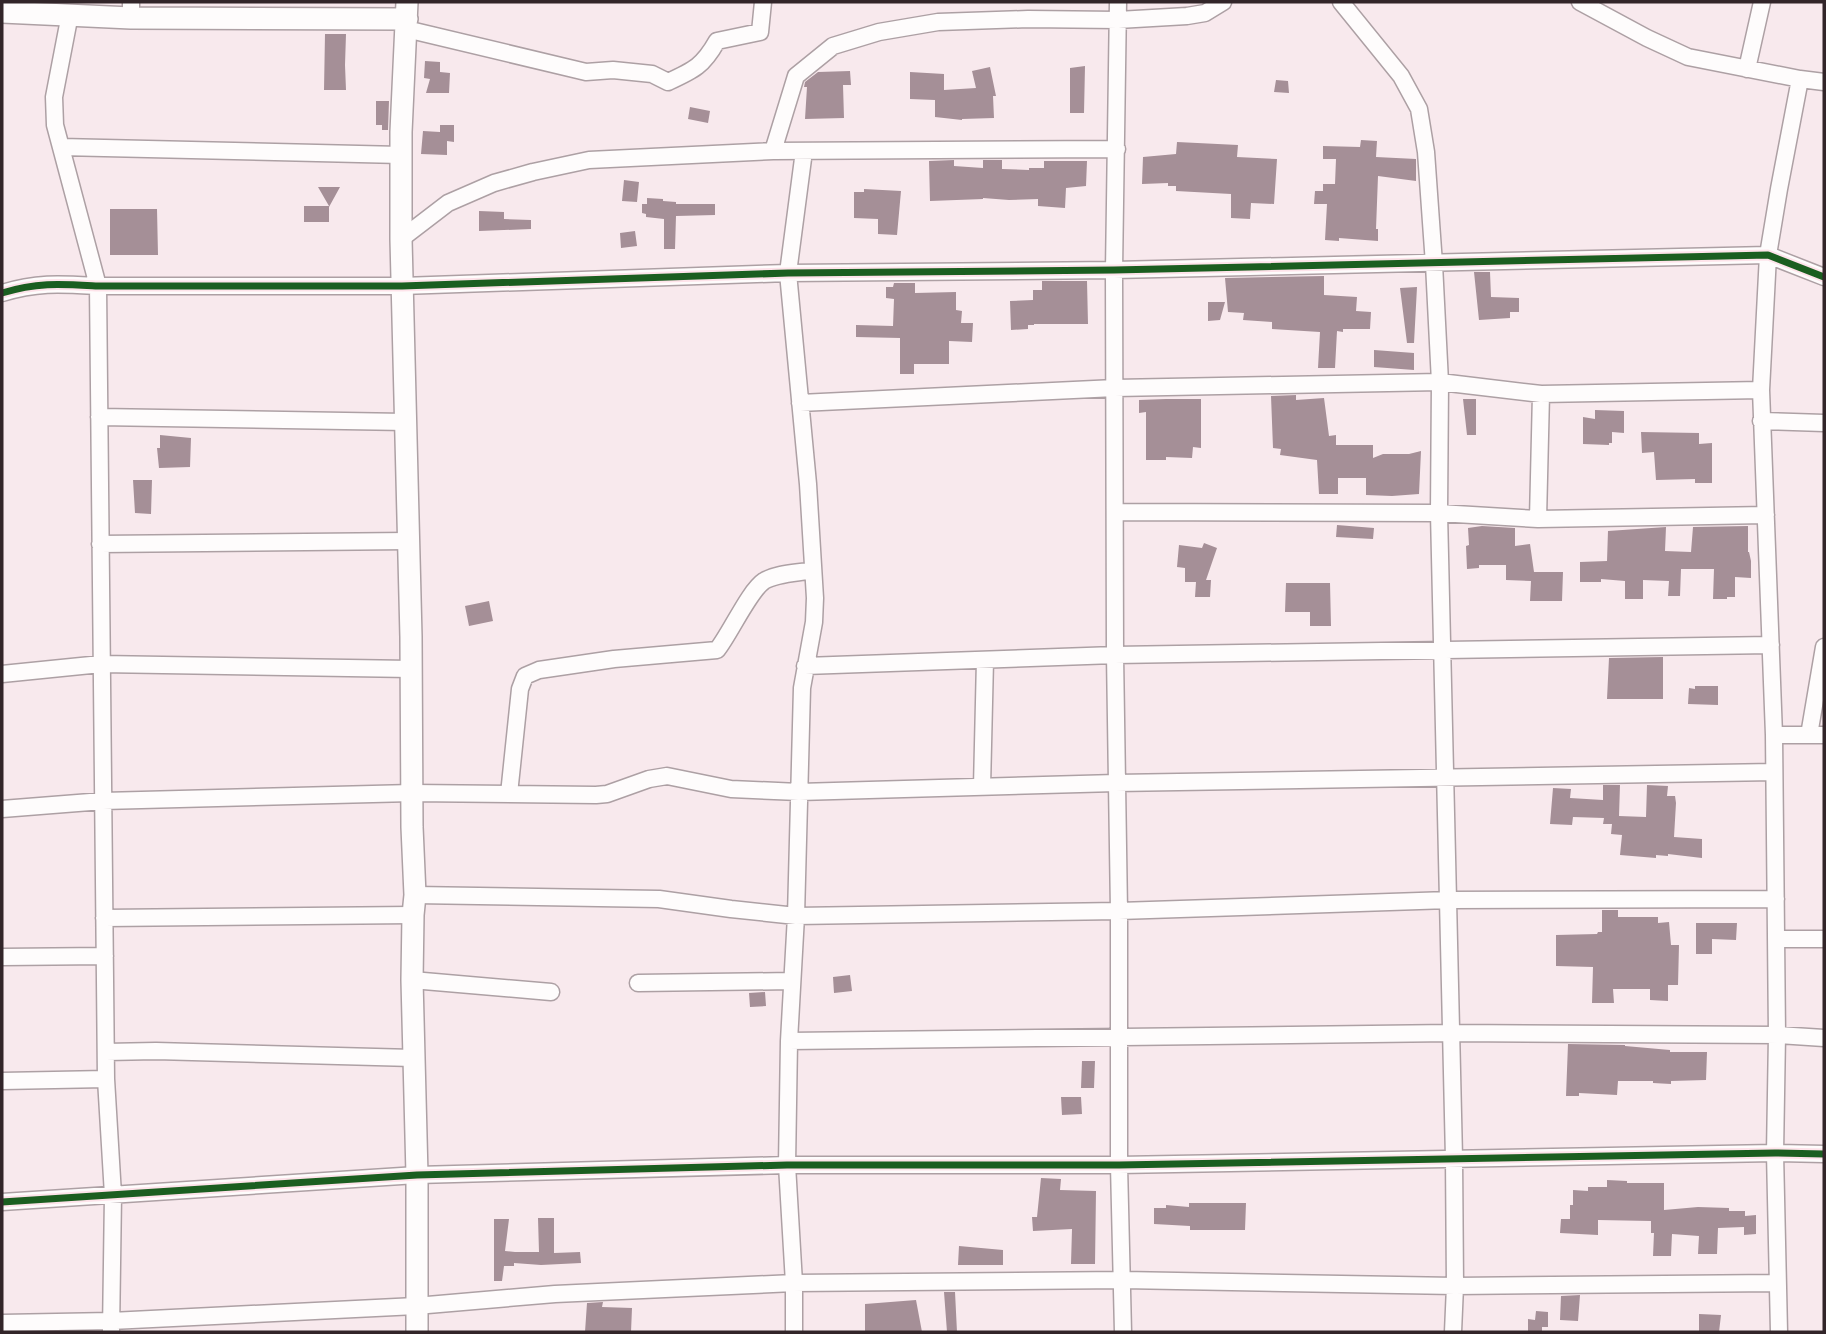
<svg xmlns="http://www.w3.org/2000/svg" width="1826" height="1334" font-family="'PT Sans Narrow',sans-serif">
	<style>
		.building { fill: #a58f97 }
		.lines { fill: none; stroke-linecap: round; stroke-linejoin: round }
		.minor-casing { stroke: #ada0a4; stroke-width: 19 }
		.major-casing { stroke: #ada0a4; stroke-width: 24 }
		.minor { stroke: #fefcfc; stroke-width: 16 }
		.major { stroke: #fefcfc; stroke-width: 21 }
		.cycleway-casing { stroke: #fee3ea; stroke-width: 11 }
		.cycleway { stroke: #1b5e20; stroke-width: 7 }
	</style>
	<rect width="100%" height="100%" fill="#f8e9ed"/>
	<!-- building -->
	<path class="building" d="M325 34H346L345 65 346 90H324Z
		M425 61 440 62V72L450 73 449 93H426L430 79 424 78Z
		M1085 66 1084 113H1070V68Z
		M990 67 996 96H993L994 118 962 119V120L935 117V100L910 99V72L944 74V90L976 88 972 71Z
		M850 71 851 85H843L844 118 805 119 807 87H804L805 82 818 72Z
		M1276 80 1288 81 1289 93 1274 92Z
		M376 101H389L388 130H382V125H376Z
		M690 107 710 111 708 123 688 119Z
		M440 125H454V142L447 141V155L421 154 423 131 440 132Z
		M1361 140 1377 141 1376 157 1416 159V181L1378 176 1376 229H1378V241L1339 238V241L1325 240 1327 204H1314L1315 191H1323V184H1335L1336 159H1323V146L1360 147Z
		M1177 142 1238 145 1237 157 1277 159 1274 204 1251 203 1250 219 1231 218V194L1176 191V186H1168V183L1142 184 1143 157 1176 154Z
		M954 160V166L983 168V160H1002V169L1029 170V168H1044V161H1087L1086 186 1066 188 1065 208 1038 206V199L1009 200 983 198V199L930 201 929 161Z
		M624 180 639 182 637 202 622 201Z
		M318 187H340L329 207V222H304V206H329Z
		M864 189 901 191 897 235 878 234V219L854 218V192H864Z
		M647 198 663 199V201L676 202V204H715V215L676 216 675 249H664V219L646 217V214L642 213V204H647Z
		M110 209H157L158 255H110Z
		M479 211 504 212V219L531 220V229L479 231Z
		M635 231 637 246 621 248 620 233Z
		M1474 272H1490L1491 297 1519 298V312H1510V318L1479 320Z
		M1324 276V295L1357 297 1356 311 1371 312 1370 329H1343V332L1337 331 1335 368H1318L1320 332 1272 329V322L1243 320 1244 313 1228 312 1225 278Z
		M1042 281H1087L1088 324H1034V325H1028V329L1011 330 1010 301 1033 300V290H1042Z
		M894 283H915V293L956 292V310L962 311 961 323H973L972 342 949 341V364H914V374H900V338L856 337V325L893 326 894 299 886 298V287H893Z
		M1417 287 1414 343H1407L1400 288Z
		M1208 302H1225L1220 320 1208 321Z
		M1374 350 1414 353V370L1374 367Z
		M1296 395V400L1324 398 1329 436 1336 435V445H1373V458L1383 454H1409L1421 451 1419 494 1392 496 1366 495V478H1338V494H1319L1317 460 1280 455 1281 449 1273 448 1271 396Z
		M1166 399H1201V448L1193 447 1192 458 1166 457V460H1146V412L1139 413V400Z
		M1463 399H1476V435H1467Z
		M1595 410 1624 411V433L1612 432V443H1609V445L1583 444V417L1595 419Z
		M1641 432 1699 433V444L1712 443V483H1695V479L1656 480 1654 452 1642 453Z
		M160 435 191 438 190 467 159 468 157 448H160Z
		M133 480H152L151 514 135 513Z
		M1337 525 1374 528 1373 539 1336 537Z
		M1482 526 1515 528V546L1530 544 1534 572H1563L1562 601H1530L1531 581 1506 580V565H1479V568L1467 569 1466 546 1469 545 1468 528Z
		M1748 526V552H1749L1751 561V578L1735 577V597H1727V599H1713L1714 569H1681L1680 596H1668L1669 581 1643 580V599H1625V581L1601 579V582H1580V562L1607 561 1608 531 1666 527 1665 551 1691 552 1693 527Z
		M1204 543 1217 548 1206 580H1211L1210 597H1195L1196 582H1185V568L1177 567 1179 545 1202 548Z
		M1286 583H1330L1331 626H1310V612H1285Z
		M489 601 493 621 469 626 465 606Z
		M1663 657V699H1607L1609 658Z
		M1695 686H1718V705L1688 704 1689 688 1695 689Z
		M1603 785H1620L1619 816 1646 817 1647 785 1668 786 1667 796H1675L1676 803 1674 837 1702 839V858L1668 854V856L1656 855V858L1620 855 1622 835 1611 834 1612 824H1603L1604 818 1573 817 1572 825 1550 824 1553 788 1571 789 1570 798 1603 800Z
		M1602 910H1618V917H1658V923L1669 922 1671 945H1679L1678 985H1668V1001L1650 1000V989H1613L1614 1003H1592L1593 967 1556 966V935L1597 934 1598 932H1602Z
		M1696 923H1737L1736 940 1712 939V954H1696Z
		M850 975 852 991 834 993 833 977Z
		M765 992 766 1006 750 1007 749 993Z
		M1568 1044 1625 1045V1046L1670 1050V1052H1707L1706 1080 1671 1081V1084L1653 1083V1081H1618L1617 1095 1579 1093V1096H1566Z
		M1082 1061H1095L1094 1088H1081Z
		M1061 1097H1081L1082 1114 1062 1115Z
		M1041 1178 1061 1179 1060 1190 1096 1191 1095 1264H1071L1072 1229 1033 1231 1032 1217H1037Z
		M1607 1180 1627 1181V1183H1664V1210L1698 1207 1729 1208V1211H1745V1216L1756 1215V1234L1744 1235V1227L1718 1228 1717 1254H1698L1699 1236 1672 1234 1671 1256H1653L1654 1233H1651V1221L1598 1220V1235L1560 1233 1561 1219H1570V1205H1573V1190L1588 1191V1187H1607Z
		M1189 1203H1246L1245 1230H1190V1226L1154 1224V1208H1166V1205L1189 1207Z
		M538 1218H554V1253L580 1252 581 1263 541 1265 514 1263V1266H504L502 1281H494V1219H509L505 1251 515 1252H539Z
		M959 1246 1003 1250V1265H958Z
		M944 1292H955L957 1332H947Z
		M1580 1295 1578 1321 1560 1320 1561 1296Z
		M916 1300 922 1332H865V1304Z
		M603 1302 602 1307 632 1308 631 1332H585L587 1303Z
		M1536 1311 1548 1312V1327H1542V1332H1528V1319L1535 1320Z
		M1699 1314 1721 1315 1719 1332 1699 1331Z"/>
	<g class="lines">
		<defs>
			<path id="minor" d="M1118 2 1114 270 1115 655 1119 911V1165L1123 1332
				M1341 2 1401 76 1419 109 1426 152 1434 264 1440 382 1439 513 1454 1158 1455 1286 1453 1332
				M1580 2 1647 38 1688 57 1800 79
				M70 14 54 97 55 125 98 286 106 1079 113 1195 111 1332
				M131 18V2
				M406 29 586 72 613 70 652 74 668 82C694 70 703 66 717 41L760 32 763 2
				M1747 69 1762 2
				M61 147 401 155
				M773 151 796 76 833 46 879 32 938 22 1028 19 1118 20 1187 16 1205 13 1223 2
				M401 239 448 203 494 183 533 172 589 160 773 151 1117 149
				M2 293C38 282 61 284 98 286H402L788 273 1114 270 1768 255 1824 277
				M800 403 1115 388 1440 382 1541 394 1761 390
				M99 417 406 422
				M1761 421 1824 423
				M1115 512 1439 513 1538 519 1766 515
				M1538 519 1541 394
				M100 544 409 541
				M805 666 1115 655 1771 645
				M2 674 101 664 411 669
				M1774 735H1824
				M1809 735 1824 647
				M982 787 985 660
				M509 794 520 689 525 676 539 670 614 659 717 650C730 634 749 591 764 581 777 573 799 573 813 570
				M2 809 103 801 412 793 596 795 607 794 649 779 667 776 731 789 799 792 1116 783 1774 772
				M415 895 659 899 731 909 796 916 1119 911 1449 900 1776 899
				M104 918 413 915
				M1776 939H1824
				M2 957 105 956
				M412 980 551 992
				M638 983 792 981
				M789 1041 1451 1033 1777 1035 1824 1038
				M106 1052 156 1051 413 1058
				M2 1081 106 1079
				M2 1202 417 1175 787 1165H1119L1775 1153 1824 1154
				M2 1323 111 1321 416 1306 555 1294 794 1283 1123 1280 1455 1286 1777 1283
				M794 1332V1283L787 1165 789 1041 796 916 802 688 814 622 815 598 808 484 788 273 804 151
				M1779 1332 1775 1153 1777 1035 1774 735 1761 390 1768 255 1779 189 1800 79 1824 82"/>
			<path id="major" d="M407 2 401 132V239L411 637 412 827 415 895 413 915 412 980 417 1175V1332
				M2 12 131 18 407 19"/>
		</defs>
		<!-- minor casing -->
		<use href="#minor" class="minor-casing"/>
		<!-- major casing -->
		<use href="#major" class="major-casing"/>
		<!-- minor -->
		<use href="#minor" class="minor"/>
		<!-- major -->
		<use href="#major" class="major"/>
		<defs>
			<path id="cycleway" d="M2 293C38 282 61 284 98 286H402L788 273 1114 270 1768 255 1824 277
				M2 1202 417 1175 787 1165H1119L1775 1153 1824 1154"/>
		</defs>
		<!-- cycleway casing -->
		<use href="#cycleway" class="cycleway-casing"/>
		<!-- cycleway -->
		<use href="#cycleway" class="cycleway"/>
	</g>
	<!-- border -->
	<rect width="1826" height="1334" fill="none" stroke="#322529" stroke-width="7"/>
</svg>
